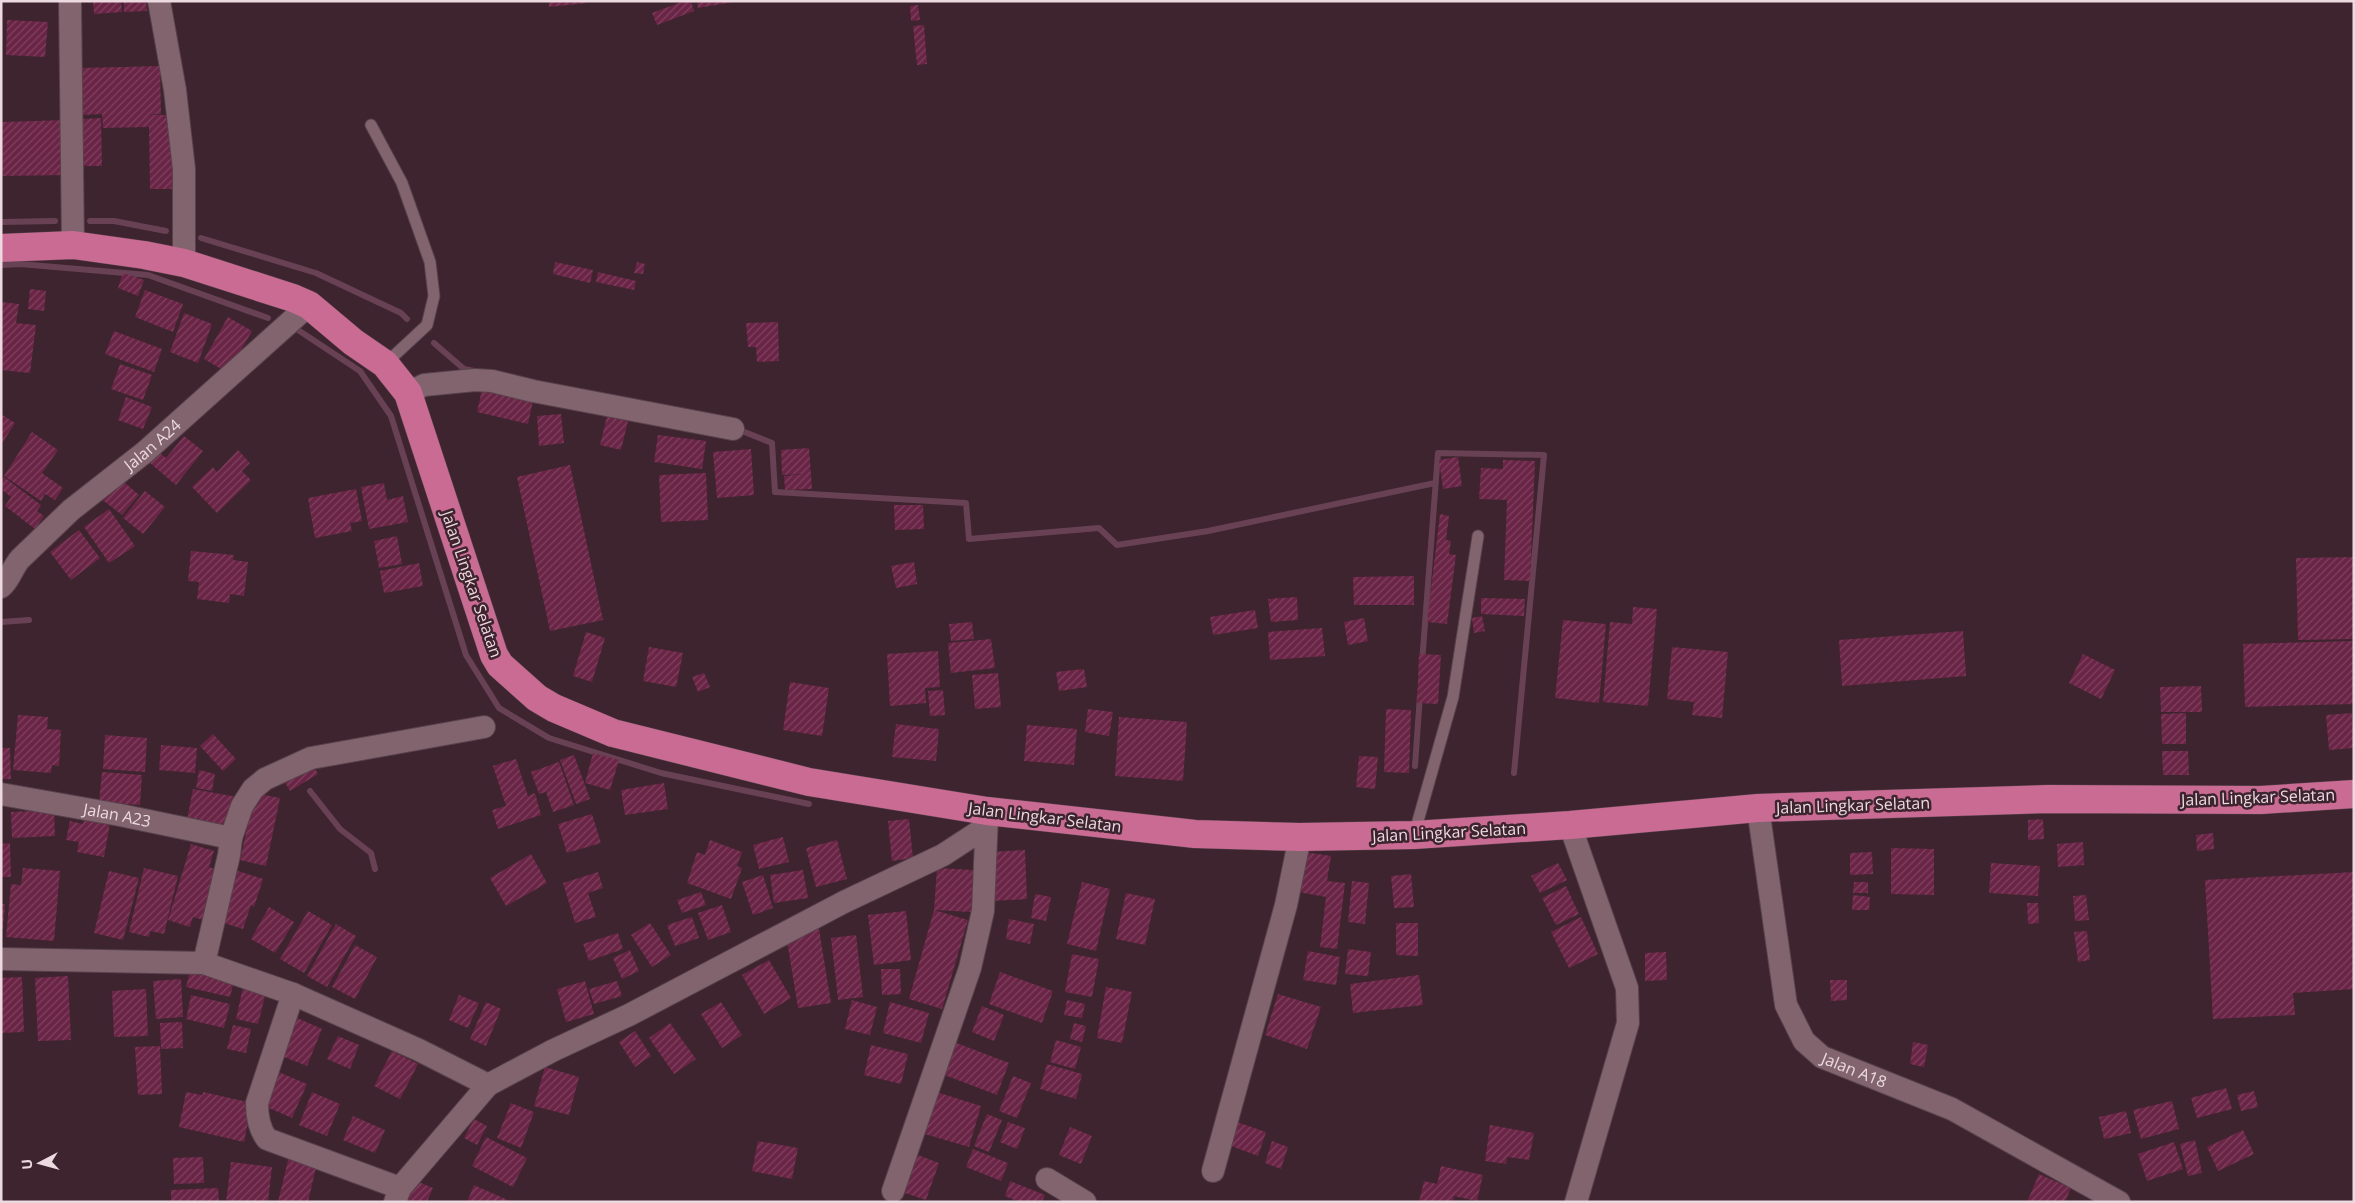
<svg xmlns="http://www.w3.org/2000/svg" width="2355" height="1203" font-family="'Open Sans',sans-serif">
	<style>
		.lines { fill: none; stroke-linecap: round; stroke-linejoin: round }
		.stream { stroke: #694155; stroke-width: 6 }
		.building { fill: url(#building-hatch) }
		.lane-casing { stroke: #57424b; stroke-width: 13 }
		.street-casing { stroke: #57424b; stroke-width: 24 }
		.highway-casing { stroke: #57424b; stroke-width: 29 }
		.lane { stroke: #82646f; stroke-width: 11 }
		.street { stroke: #82646f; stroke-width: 22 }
		.highway { stroke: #ca6b94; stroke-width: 28 }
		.labels { text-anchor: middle; stroke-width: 5; stroke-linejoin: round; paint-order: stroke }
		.street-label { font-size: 16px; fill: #ecdae0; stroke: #3d242e }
	</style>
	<defs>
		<pattern id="building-hatch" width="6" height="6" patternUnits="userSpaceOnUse" patternTransform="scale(1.25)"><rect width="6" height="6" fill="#6a2445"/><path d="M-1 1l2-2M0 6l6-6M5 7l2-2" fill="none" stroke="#7f4360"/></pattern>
	</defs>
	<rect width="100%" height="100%" fill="#3d242e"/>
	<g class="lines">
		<!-- stream -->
		<path class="stream" d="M90 221H114L166 231
			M1 222 55 221
			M201 238 316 273 401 313 407 319
			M1 265 20 264 148 275 268 318
			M292 326 360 371 391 416 466 655 499 708 549 738 661 773 809 804
			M434 343 464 369 474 371
			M737 429 772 443 775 492 966 503 969 539 1099 528 1117 545 1208 531 1435 483
			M1 622 29 620
			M1422 663 1438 453 1544 455 1514 773
			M1415 766 1420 695
			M310 791 340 829 371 853 375 869"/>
	</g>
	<!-- building -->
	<path class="building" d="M93 1H121L122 12 94 14Z
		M124 1H146L147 11 124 12Z
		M549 1H587V3L549 7Z
		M684 1H691L694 11 657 25 652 13Z
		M697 1H733V2L698 8Z
		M918 5 920 20 911 21 910 6Z
		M7 20 48 22 45 57 6 55Z
		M924 25 927 64 917 65 913 26Z
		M160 66 161 114 148 115H173L174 189H150L149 127 103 128 102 114 82 115 81 68Z
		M101 118 102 166H83L82 119Z
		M67 120 69 175 1 176V122Z
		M555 262 593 270 590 283 553 274Z
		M637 262 645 264 643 274 634 273Z
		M598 272 636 281 634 290 596 282Z
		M123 273 144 280 138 296 118 288Z
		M30 289 46 291 44 311 28 309Z
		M145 290 183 304 173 332 135 317Z
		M1 302 19 304 16 323 36 325 30 373 1 370Z
		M184 313 212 324 198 363 170 352Z
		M228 317 252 331 228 373 204 359Z
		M778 322 779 361 757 362 756 347H748L746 323Z
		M114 331 162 349 154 372 105 354Z
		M120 364 152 375 143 400 111 389Z
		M483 385 534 396 528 424 477 412Z
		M126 397 152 407 143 429 118 420Z
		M1 414 15 423 1 445Z
		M561 414 564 443 539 446 537 416Z
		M607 416 628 421 621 450 600 445Z
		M32 432 58 450 42 473 63 488 55 500 45 494 41 501 4 476Z
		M658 435 706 441 702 469 654 462Z
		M184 436 203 451 176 485 150 463 159 452 166 458Z
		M809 448 812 489 785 490 784 476 805 474 782 475 781 450Z
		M751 449 754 495 717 498 713 452Z
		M238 450 250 463 242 471 251 480 217 513 192 487 213 467 217 472Z
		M1458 457 1462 486 1443 489 1439 460Z
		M1503 460 1535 461 1530 581 1504 580 1507 500 1479 499 1481 468 1503 469Z
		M570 465 603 620 550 631 517 477Z
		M706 473 708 520 661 522 659 475Z
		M117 476 139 495 122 515 100 498Z
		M4 477 41 505 37 511 44 516 35 529 5 506 11 497 1 489V481Z
		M384 483 387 500 403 496 408 522 369 529 361 487Z
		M356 489 362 521 350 523 352 531 315 538 308 498Z
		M145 491 165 507 143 534 123 518Z
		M894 505H923L924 529 895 530Z
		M109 509 135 546 109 563 84 527Z
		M1440 514 1449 516 1446 540 1451 541 1449 554 1456 555 1447 624 1427 622Z
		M79 530 100 558 71 580 50 552Z
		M397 536 402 564 379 568 374 541Z
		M191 551 234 555 233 560 248 562 244 596 230 594 229 603 197 599 199 582 188 581Z
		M2354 557V639L2298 640 2296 558Z
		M914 562 917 584 896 588 891 566Z
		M419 563 423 586 384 593 380 571Z
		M1414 576V605H1354L1353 577Z
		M1297 597 1298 620 1271 622 1268 599Z
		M1481 598 1525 599 1524 616 1481 614Z
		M1633 607 1657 609 1648 706 1603 702 1610 622 1632 624Z
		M1255 610 1258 628 1213 635 1210 617Z
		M1482 616 1485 631 1474 633 1472 618Z
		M1364 618 1368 641 1348 645 1344 622Z
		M1563 620 1606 624 1599 703 1555 698Z
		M972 622 974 639 951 641 949 624Z
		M1322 628 1325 656 1270 660 1268 632Z
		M1963 631 1966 676 1842 686 1839 640Z
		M586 632 605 638 592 682 573 676Z
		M991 639 995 668 951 673 948 643Z
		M2354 641V704L2245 707 2243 644Z
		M649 647 683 653 676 687 643 681Z
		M1672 647 1728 652 1722 718 1692 715 1694 702 1667 699Z
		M938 651 940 687 925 688 926 703 890 706 887 654Z
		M1419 654 1441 655 1438 704 1417 703Z
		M2083 654 2115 670 2101 699 2069 683Z
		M1084 669 1087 687 1059 691 1056 672Z
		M704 673 710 687 698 692 692 677Z
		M998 673 1001 707 975 709 972 675Z
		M790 682 829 688 822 736 783 730Z
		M2201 686 2202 712H2161L2160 687Z
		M943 690 945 715 930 716 928 691Z
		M1088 709 1113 712 1109 736 1085 732Z
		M1386 709 1411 710 1409 773 1384 772Z
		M2186 713V744H2162L2161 714Z
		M2352 713 2354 748 2329 750 2326 715Z
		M18 715 48 717 47 729 61 730 59 766 52 765 51 773 13 770Z
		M1119 717 1187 722 1183 781 1115 776Z
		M896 724 939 729 936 761 892 757Z
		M1027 725 1077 729 1074 765 1024 761Z
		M213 734 236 759 223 771 200 746Z
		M105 735 147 738 145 772 103 769Z
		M161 745 197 748 195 773 159 770Z
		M1 748H10L11 779H1Z
		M2162 751H2188L2189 775H2163Z
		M593 753 619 760 610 790 585 783Z
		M574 755 590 799 576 804 560 760Z
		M1359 756 1378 757 1375 789 1356 787Z
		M310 759 318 774 290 791 281 775Z
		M516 759 528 796 535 793 541 815 498 829 492 810 506 806 493 766Z
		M559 762 574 805 553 812 546 792 539 794 531 772Z
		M199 770 215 774 212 791 196 788Z
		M102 772 142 775 140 805 99 802Z
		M664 783 668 809 625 815 621 790Z
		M193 789 237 797 231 828 187 820Z
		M255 793 280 798 266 866 240 860Z
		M54 810 55 836 12 838 11 812Z
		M592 814 601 843 567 853 558 824Z
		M84 818 110 823 104 857 77 852 79 842 66 840 70 821 83 824Z
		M909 819 913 858 892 861 888 821Z
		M2043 819 2044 839 2028 840V820Z
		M2213 833 2214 849 2197 851 2196 835Z
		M783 837 789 862 759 869 753 845Z
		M710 840 742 852 737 866 742 868 731 899 687 883 697 852 705 855Z
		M837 840 847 879 816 887 806 848Z
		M2083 842 2084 865 2058 867 2057 844Z
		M10 843 11 877H1V844Z
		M191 844 214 851 209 867 222 872 207 921 193 917 190 927 168 920Z
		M1891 848 1934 849V895L1891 894Z
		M1025 850 1027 899 992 901 990 852Z
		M1304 852 1331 856 1327 881 1345 883 1337 949 1320 947 1326 897 1298 892Z
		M1872 852 1873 874 1850 875V853Z
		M531 854 547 883 506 906 490 878Z
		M1558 863 1567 880 1540 893 1531 876Z
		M1991 863 2040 866 2038 896 1989 893Z
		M23 868 60 871 54 941 6 937 11 884 21 885Z
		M144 868 178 876 164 934 150 931 149 937 129 932Z
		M937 868 973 870 971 912 934 910Z
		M803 870 808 898 774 903 770 875Z
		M109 871 139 878 123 940 94 933Z
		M238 871 263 879 254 907 251 905 243 929 221 922Z
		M598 872 603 888 588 893 596 917 575 923 563 883Z
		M2354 872V989L2293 993 2295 1015 2213 1019 2205 880Z
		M1411 874 1414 907 1394 908 1391 876Z
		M763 875 773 908 753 915 742 882Z
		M1352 881 1369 883 1365 924 1348 922Z
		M1082 882 1110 889 1096 951 1067 944Z
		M1854 882H1868V893H1853Z
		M1566 886 1579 914 1556 925 1542 898Z
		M701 892 706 905 682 913 677 900Z
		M1126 893 1155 899 1145 945 1116 939Z
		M1035 894 1051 897 1046 921 1031 918Z
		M1853 895 1870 897 1869 910H1852Z
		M2086 895 2089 920 2075 921 2073 896Z
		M2027 903H2038L2039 923 2028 924Z
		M1 904H5L3 929H1Z
		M722 905 731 932 708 940 698 913Z
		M269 907 294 922 275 953 251 939Z
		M934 910 968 920 942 1009 909 999Z
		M308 911 332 925 304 973 280 959Z
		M906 911 911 960 874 965 868 915Z
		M692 917 699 938 675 946 667 925Z
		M1581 917 1598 954 1569 968 1551 932Z
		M1009 919 1034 924 1030 944 1006 939Z
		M650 923 671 955 652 967 631 935Z
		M1396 923H1418V956L1396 955Z
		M336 924 356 936 327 987 307 976Z
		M819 929 831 1003 798 1008 786 935Z
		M2087 931 2090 960 2078 962 2074 932Z
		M618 933 623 949 589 961 583 944Z
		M856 935 863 997 838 1000 831 938Z
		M355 945 377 957 355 999 332 987Z
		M1348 949 1371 952 1368 976 1345 974Z
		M630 950 639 971 622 979 613 958Z
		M1308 951 1340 957 1336 985 1303 980Z
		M1666 952 1667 980 1645 981V953Z
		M1072 954 1099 959 1092 997 1065 992Z
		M769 960 791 998 764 1014 742 975Z
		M881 969H900L901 994 882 995Z
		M190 971 234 981 230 997 186 987Z
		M1000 972 1053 991 1042 1023 989 1004Z
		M1419 975 1423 1005 1353 1013 1350 984Z
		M68 976 71 1040 38 1041 35 978Z
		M22 977 24 1032 1 1033V978Z
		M181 979 183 1017 156 1019 153 981Z
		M1830 980H1847V1000L1831 1001Z
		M585 981 594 1014 566 1022 557 989Z
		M617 981 622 996 594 1004 589 989Z
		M243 987 266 992 258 1024 236 1019Z
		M1106 987 1132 992 1122 1043 1097 1038Z
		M146 989 148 1036 114 1037 112 991Z
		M1278 994 1321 1007 1307 1049 1265 1035Z
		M191 995 230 1004 224 1028 186 1019Z
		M459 995 479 1003 468 1028 449 1020Z
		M852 1000 877 1007 870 1035 845 1029Z
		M1067 1000 1085 1004 1082 1018 1064 1015Z
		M486 1002 501 1009 486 1046 470 1039Z
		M721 1002 742 1035 722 1048 701 1014Z
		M890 1002 929 1013 921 1043 883 1033Z
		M982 1006 1004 1015 994 1041 972 1032Z
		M295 1017 322 1029 307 1066 279 1055Z
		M182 1022 183 1048 161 1049 160 1023Z
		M670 1023 696 1059 674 1074 649 1038Z
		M1074 1023 1086 1026 1082 1042 1070 1039Z
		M233 1025 251 1029 246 1053 227 1049Z
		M635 1031 651 1056 635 1067 619 1042Z
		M338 1036 359 1045 350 1069 327 1059Z
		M1056 1040 1081 1047 1075 1069 1050 1062Z
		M954 1042 1009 1063 997 1095 942 1074Z
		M1913 1042 1928 1045 1924 1067 1910 1064Z
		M871 1045 908 1054 901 1084 864 1075Z
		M160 1046 162 1094 138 1095 135 1047Z
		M392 1051 418 1064 400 1099 374 1086Z
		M1047 1064 1082 1074 1076 1099 1040 1089Z
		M545 1067 579 1077 569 1115 534 1106Z
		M274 1070 307 1084 292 1118 260 1104Z
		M1013 1076 1031 1083 1017 1118 999 1111Z
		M2226 1088 2232 1109 2197 1118 2191 1098Z
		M930 1090 981 1106 969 1147 918 1132Z
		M2254 1091 2258 1107 2241 1111 2237 1095Z
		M186 1092 202 1095 198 1117 203 1092 252 1103 244 1142 179 1127Z
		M312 1092 340 1104 327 1136 299 1125Z
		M2172 1101 2179 1129 2141 1139 2133 1110Z
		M511 1103 534 1112 521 1148 497 1138Z
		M2126 1111 2131 1133 2104 1139 2099 1117Z
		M987 1114 1002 1120 989 1152 974 1146Z
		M353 1116 385 1130 375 1153 343 1140Z
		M474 1119 487 1126 477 1145 464 1138Z
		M1231 1120 1266 1132 1258 1156 1223 1143Z
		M1008 1122 1025 1128 1017 1149 1000 1142Z
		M1490 1125 1534 1133 1529 1160 1507 1157 1506 1164 1485 1161Z
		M1070 1127 1092 1136 1081 1164 1059 1155Z
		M2243 1130 2254 1154 2218 1171 2207 1147Z
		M486 1137 527 1158 513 1187 472 1166Z
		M2195 1140 2202 1173 2188 1176 2180 1144Z
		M758 1141 798 1148 792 1179 752 1171Z
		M1272 1141 1288 1147 1281 1169 1265 1163Z
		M2174 1142 2183 1169 2147 1181 2138 1154Z
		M973 1149 1008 1163 1001 1181 966 1167Z
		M290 1152 318 1159 308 1202H278Z
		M915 1154 939 1163 926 1200 902 1192Z
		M203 1157 204 1183 174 1184 173 1158Z
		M231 1162 272 1167 268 1202H226Z
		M1441 1166 1483 1175 1477 1201 1454 1196 1453 1202H1419L1424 1181 1437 1184Z
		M2039 1174 2071 1188 2065 1202H2027Z
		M414 1180 433 1188 427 1202H405Z
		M1010 1181 1045 1195 1042 1202H1019L1005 1196Z
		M474 1185 512 1202H467Z
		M218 1188 219 1202H171V1190Z"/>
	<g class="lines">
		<defs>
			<path id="lane" d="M371 125 402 183 430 262 434 296 427 325 385 364
				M1414 835 1453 697 1478 536"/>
			<g id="street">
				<path d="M70 1 73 245"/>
				<path d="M159 1 175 90 184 169V263"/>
				<path d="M408 393 424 385 475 380 492 381 533 391 733 429"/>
				<path id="s1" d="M1 587C10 580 12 568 20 559L71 510 145 452 309 305"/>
				<path id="s2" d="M1 794 120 815 231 838"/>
				<path id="s3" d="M1758 808 1786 1005 1804 1041 1822 1057 1952 1109 2119 1202"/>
				<path d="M1570 825 1627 988 1628 1023 1576 1202"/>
				<path d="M1 959 204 963 293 994 419 1050 488 1085"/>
				<path d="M204 963 229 855 231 838 242 806 253 789 265 779 311 758 484 727"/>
				<path d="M293 994 257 1103C257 1116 259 1129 267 1139L400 1188"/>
				<path d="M1213 1171 1286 905 1300 837"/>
				<path d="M1047 1179 1085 1202"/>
				<path d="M893 1191 970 968 983 911 987 816"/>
				<path d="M395 1202 400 1188 488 1085 552 1051 629 1015 844 902 943 855 986 827"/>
			</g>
			<path id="highway" d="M1 248 73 245 144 255 184 263 293 298 309 305 353 342 385 364 408 393 494 655 500 665 537 698 554 708 613 733 809 782 987 811 1195 834 1300 837 1414 835 1570 825 1758 808 2048 799 2261 800 2354 794"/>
		</defs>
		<!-- lane casing -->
		<use href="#lane" class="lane-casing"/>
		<!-- street casing -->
		<use href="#street" class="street-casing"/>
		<!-- highway casing -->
		<use href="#highway" class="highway-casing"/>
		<!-- lane -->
		<use href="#lane" class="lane"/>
		<!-- street -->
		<use href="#street" class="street"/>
		<!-- highway -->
		<use href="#highway" class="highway"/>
	</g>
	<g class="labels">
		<!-- street labels -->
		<g class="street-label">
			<text dy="6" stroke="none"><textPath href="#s1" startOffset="209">Jalan A24</textPath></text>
			<text transform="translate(472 584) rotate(71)" y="6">Jalan Lingkar Selatan</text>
			<text transform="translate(2258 797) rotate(-2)" y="6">Jalan Lingkar Selatan</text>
			<text transform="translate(1853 805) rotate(-2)" y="6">Jalan Lingkar Selatan</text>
			<text dy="6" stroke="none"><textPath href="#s2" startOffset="118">Jalan A23</textPath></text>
			<text transform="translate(1045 817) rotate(7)" y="6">Jalan Lingkar Selatan</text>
			<text transform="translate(1449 832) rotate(-3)" y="6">Jalan Lingkar Selatan</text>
			<text dy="6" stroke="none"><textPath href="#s3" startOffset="298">Jalan A18</textPath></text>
		</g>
	</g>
	<!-- border -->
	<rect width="2355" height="1203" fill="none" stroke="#ecdae0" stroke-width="5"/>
	<!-- north arrow -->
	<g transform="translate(40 1163) rotate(264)" stroke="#3d242e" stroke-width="4" paint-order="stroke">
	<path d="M0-4L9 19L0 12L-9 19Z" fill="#ecdae0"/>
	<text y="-8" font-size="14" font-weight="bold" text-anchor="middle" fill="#ecdae0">U</text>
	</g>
</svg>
